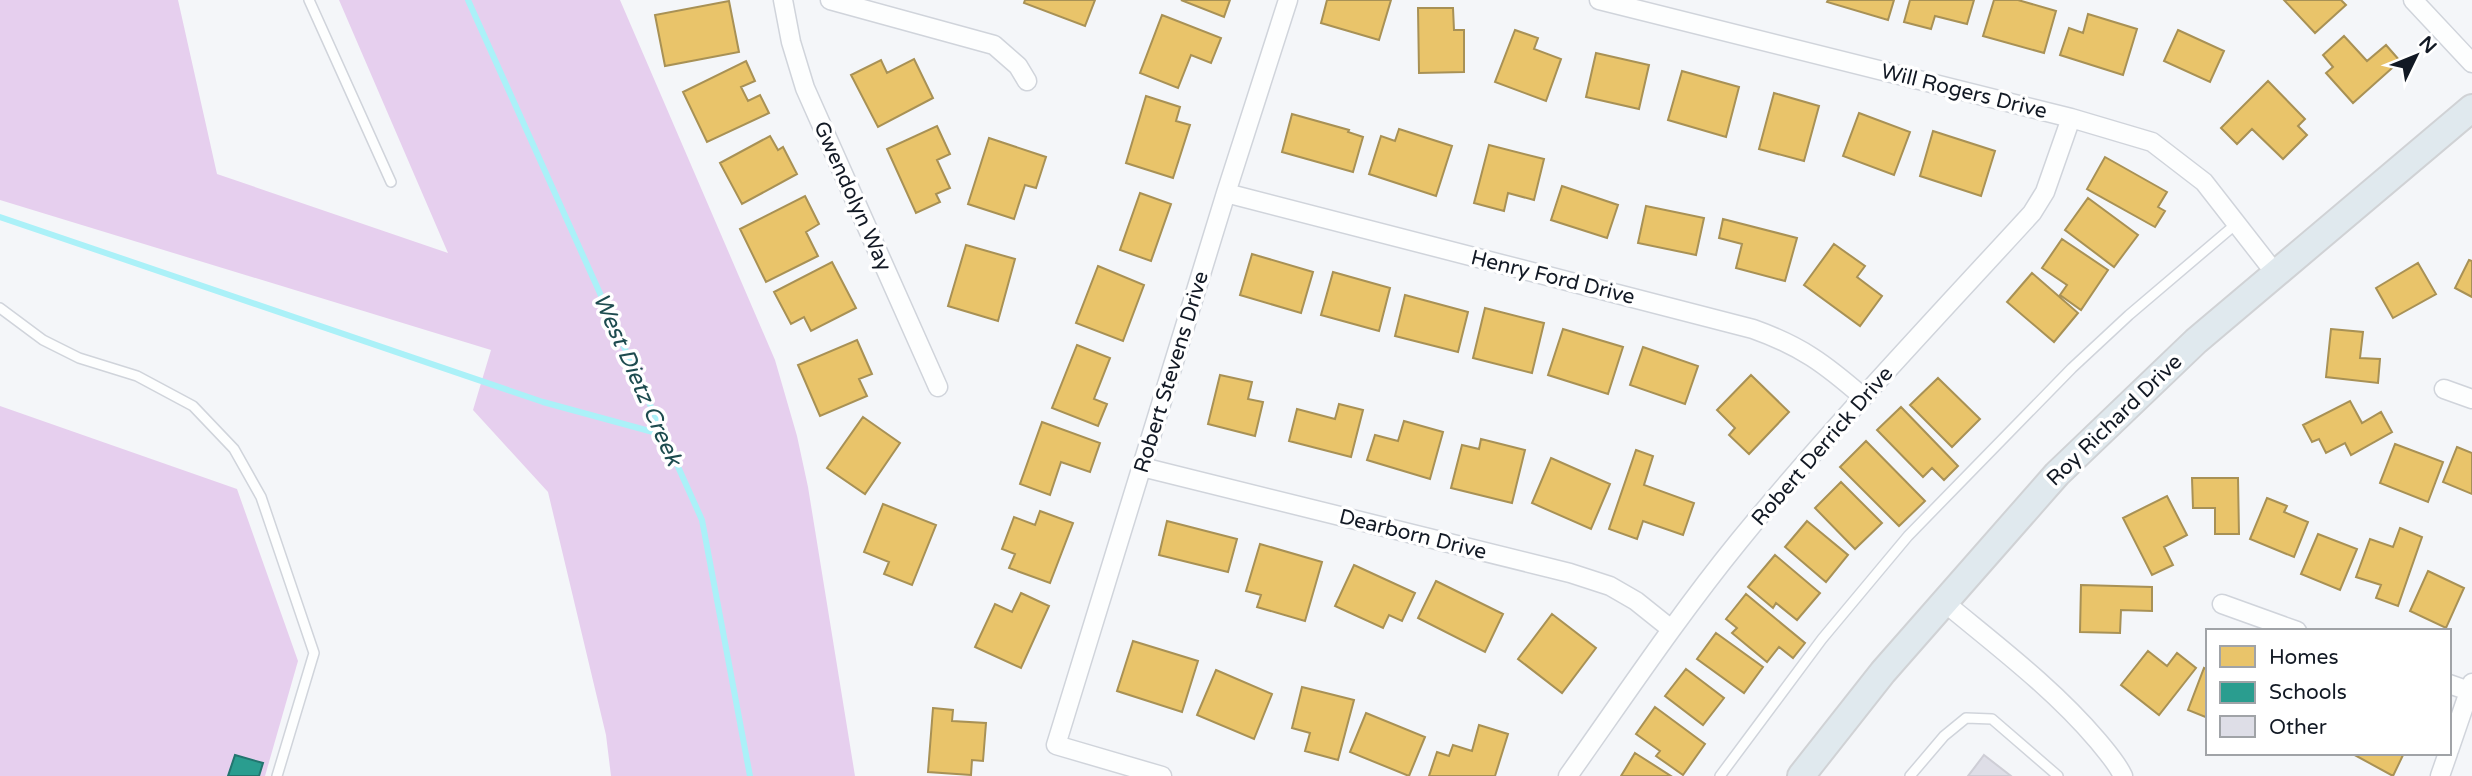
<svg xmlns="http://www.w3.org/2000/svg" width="2472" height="776" font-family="'Varela Round',sans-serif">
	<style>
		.green { fill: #e6cfee }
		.homes { fill: #e9c46a; stroke: #a89155; stroke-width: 2 }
		.schools { fill: #2a9d8f; stroke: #23756f; stroke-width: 2 }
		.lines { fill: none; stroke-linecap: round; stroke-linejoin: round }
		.stream { stroke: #abf1f8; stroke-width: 6 }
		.building { fill: #dedee7; stroke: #ceced6; stroke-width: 2 }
		.service-casing { stroke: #d0d4db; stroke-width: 12 }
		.minor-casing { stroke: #d0d4db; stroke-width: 21 }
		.primary-casing { stroke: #d0d2d5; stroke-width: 30 }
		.service { stroke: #fdfefe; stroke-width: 9 }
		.minor { stroke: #fdfefe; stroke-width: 18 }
		.primary { stroke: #e0e9ee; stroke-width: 26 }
		.labels { text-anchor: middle; stroke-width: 7; stroke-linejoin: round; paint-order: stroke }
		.street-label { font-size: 21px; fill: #121924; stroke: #fff }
		.water-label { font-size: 23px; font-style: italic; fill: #1d4b4f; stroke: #fff }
	</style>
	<rect width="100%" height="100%" fill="#f4f6f9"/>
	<!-- green -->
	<path class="green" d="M0 0H178L217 174 448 253 339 0H620L775 360 797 436 808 487 855 776H611L606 735 548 492 473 410 491 350 0 200Z
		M0 406 237 489 298 661 265 776H0Z"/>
	<!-- homes -->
	<path class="homes" d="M1025 0H1095L1085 26 1024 3Z
		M1181 0H1230L1224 17Z
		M1327 0H1391L1379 40 1321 23Z
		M1828 0H1894L1888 20 1827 2Z
		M1910 0H1974L1967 24 1935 16 1931 29 1904 22Z
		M1994 0H2018L2056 11 2044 53 1983 36Z
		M2284 0H2341L2346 5 2315 33Z
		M729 1 739 52 665 66 655 15Z
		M1418 8H1453L1454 30H1464V72L1419 73Z
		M2088 14 2137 29 2123 75 2060 55 2069 28 2083 33Z
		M1162 15 1221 38 1211 63 1191 55 1178 88 1140 73Z
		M1515 30 1538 38 1534 49 1561 59 1546 101 1495 82Z
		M2178 30 2224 51 2210 82 2164 61Z
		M2344 36 2367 61 2386 45 2400 61 2353 103 2326 73 2333 67 2323 55Z
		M1596 53 1649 65 1639 109 1586 97Z
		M914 59 933 98 878 127 851 75 881 60 887 73Z
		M746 61 755 81 741 87 748 101 760 95 769 113 707 142 683 92Z
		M1682 71 1739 87 1726 137 1668 120Z
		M2268 81 2305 119 2298 126 2307 135 2283 159 2252 129 2237 144 2221 128Z
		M1774 93 1819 106 1804 161 1759 149Z
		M1146 96 1180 107 1176 121 1190 125 1173 178 1126 163Z
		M1859 113 1910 132 1894 175 1843 156Z
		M1292 114 1349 130 1348 132 1363 137 1353 172 1282 152Z
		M937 126 950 154 937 160 950 188 936 194 940 202 916 213 887 149Z
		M1399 129 1452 146 1436 196 1369 174 1381 136 1395 141Z
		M1933 131 1995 151 1981 196 1920 176Z
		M770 136 778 150 783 147 797 174 742 204 720 163Z
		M989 138 1046 157 1036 188 1025 185 1014 219 968 204Z
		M1489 145 1544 159 1534 200 1508 193 1504 211 1474 203Z
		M2105 157 2167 192 2158 207 2165 211 2155 227 2087 189Z
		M1562 186 1618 205 1607 238 1551 220Z
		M1140 193 1171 204 1151 261 1120 250Z
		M805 196 819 224 806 232 818 256 766 282 740 229Z
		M2088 198 2138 235 2114 267 2065 230Z
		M1646 206 1704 218 1696 255 1638 243Z
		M1723 219 1797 238 1785 281 1736 268 1742 244 1719 238Z
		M2062 239 2108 270 2081 310 2060 295 2067 285 2042 268Z
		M1834 244 1865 266 1857 277 1882 296 1860 326 1804 285Z
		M966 245 1015 259 998 321 948 306Z
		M1252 254 1313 272 1301 313 1240 295Z
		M2469 260 2472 261V297L2455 288Z
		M832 262 856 308 811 331 804 317 791 324 774 292Z
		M2418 263 2436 294 2393 318 2376 288Z
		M1098 266 1144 285 1123 341 1076 323Z
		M1333 272 1390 288 1379 331 1321 315Z
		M2032 273 2078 313 2054 342 2007 302Z
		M1405 295 1468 312 1458 352 1395 336Z
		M1485 308 1544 323 1532 373 1473 358Z
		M1563 329 1623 347 1608 394 1548 375Z
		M2331 329 2363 332 2360 358 2380 359 2378 383 2326 377Z
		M857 340 872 374 859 379 867 396 820 416 798 365Z
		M1077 345 1110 358 1094 399 1107 404 1098 426 1052 408Z
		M1643 347 1698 366 1685 404 1630 385Z
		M1220 375 1252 382 1248 399 1263 402 1255 436 1208 424Z
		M1751 375 1789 412 1749 454 1729 435 1735 428 1717 410Z
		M1938 378 1980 419 1952 447 1910 405Z
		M2350 401 2362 423 2381 412 2392 432 2351 455 2345 443 2326 453 2319 439 2312 442 2303 425Z
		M1339 404 1363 410 1351 457 1289 441 1297 409 1335 419Z
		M1901 407 1958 466 1944 480 1932 468 1923 477 1877 430Z
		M863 417 900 443 865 494 827 468Z
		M1404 421 1443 432 1430 479 1367 460 1375 435 1398 441Z
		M1042 422 1100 443 1090 472 1061 462 1050 495 1020 484Z
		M1481 439 1525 450 1512 503 1451 488 1462 445 1479 449Z
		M1866 441 1925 501 1899 526 1840 467Z
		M2395 444 2443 462 2428 502 2380 483Z
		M2457 447 2472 453V494L2443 482Z
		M1636 450 1653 456 1644 485 1694 503 1683 535 1643 521 1637 539 1609 529Z
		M1551 458 1610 484 1591 529 1532 503Z
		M2192 478H2238L2239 534H2215V508H2193Z
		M1841 482 1882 523 1855 549 1815 508Z
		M2167 496 2187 535 2164 547 2173 565 2152 575 2123 518Z
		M2267 498 2287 506 2284 512 2308 522 2294 557 2250 539Z
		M883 504 936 525 912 585 884 574 889 562 864 552Z
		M1040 511 1073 523 1050 583 1009 568 1015 554 1002 549 1014 517 1035 525Z
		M1167 521 1237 539 1228 572 1159 555Z
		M1807 521 1848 555 1826 582 1785 547Z
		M2400 528 2422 537 2398 606 2376 598 2381 585 2356 577 2370 539 2393 547Z
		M2318 534 2357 549 2340 590 2301 574Z
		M1260 544 1322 562 1305 621 1257 607 1261 595 1246 591Z
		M1775 555 1820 593 1797 620 1776 603 1773 608 1748 587Z
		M1354 565 1415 593 1402 621 1389 615 1383 628 1335 606Z
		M2428 571 2464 588 2446 628 2410 611Z
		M1436 581 1503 614 1485 652 1418 618Z
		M2081 585 2152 587V611L2121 610 2120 633 2080 632Z
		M1021 593 1049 606 1021 668 975 647 995 604 1012 612Z
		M1746 594 1805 643 1793 658 1779 647 1767 662 1732 633 1737 628 1726 619Z
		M1552 614 1596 648 1562 693 1518 659Z
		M1716 633 1763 667 1744 693 1697 659Z
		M1133 641 1198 661 1182 712 1117 691Z
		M2148 651 2167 666 2177 653 2196 668 2159 715 2121 685Z
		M2204 668 2208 670V718L2188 710Z
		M1686 669 1724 698 1703 725 1665 696Z
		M1216 670 1272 694 1254 739 1197 715Z
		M1302 687 1354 700 1338 760 1305 751 1310 733 1292 728Z
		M1655 707 1705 744 1683 775 1656 756 1660 751 1636 734Z
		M933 708 953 710 952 721 986 723 983 761 972 760 971 775 928 772Z
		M1366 713 1425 737 1409 776 1350 752Z
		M1479 725 1508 734 1495 776H1429L1437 752 1449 756 1453 745 1472 751Z
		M1635 753 1671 776H1621Z
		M2351 753H2404L2393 776Z"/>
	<!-- schools -->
	<path class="schools" d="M235 755 263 763 259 776H228Z"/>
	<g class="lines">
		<!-- stream -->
		<path class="stream" d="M468 0 702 520 750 776
			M0 217 543 402 664 435"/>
	</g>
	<!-- building -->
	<path class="building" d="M1984 755 2011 776H1968Z"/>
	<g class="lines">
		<defs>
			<path id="service" d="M309 0 391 182
				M0 308 43 340 79 358 137 376 193 406 234 449 261 497 314 653 277 776
				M1720 776 1822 639 1908 536 2072 368 2129 315 2236 224
				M1910 776 1944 736 1966 718 1992 719 2058 776"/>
			<path id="minor" d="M783 0 791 42 805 88 938 387
				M830 0 994 45 1018 66 1027 81
				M1599 0 2071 118 2152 142 2204 182 2275 273
				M2413 0 2472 63
				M1226 193 1753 329C1801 346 1825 364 1863 397
				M2444 389 2472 399
				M1142 467 1570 573 1610 586 1636 601 1671 629
				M1944 602C1997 646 2053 688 2098 741 2107 752 2117 763 2123 776
				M2222 604 2297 631
				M2449 684 2469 691
				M2449 750 2472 683
				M1162 776 1056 745 1226 193 1288 0
				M1568 776C1624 697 1678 616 1739 541 1832 427 1933 321 2032 213L2045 192 2071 118
				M2440 776 2448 753"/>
			<path id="primary" d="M1801 776 1883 672 2057 474 2196 341 2472 108"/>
		</defs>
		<!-- service casing -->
		<use href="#service" class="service-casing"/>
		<!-- minor casing -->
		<use href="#minor" class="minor-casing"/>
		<!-- primary casing -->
		<use href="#primary" class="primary-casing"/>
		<!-- service -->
		<use href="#service" class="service"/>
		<!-- minor -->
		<use href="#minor" class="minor"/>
		<!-- primary -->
		<use href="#primary" class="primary"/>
	</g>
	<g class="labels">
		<!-- street labels -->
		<g class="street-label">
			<text transform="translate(1964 91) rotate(14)" y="7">Will Rogers Drive</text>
			<text transform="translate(853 196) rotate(66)" y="7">Gwendolyn Way</text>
			<text transform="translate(1553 277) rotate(14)" y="7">Henry Ford Drive</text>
			<text transform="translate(1171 372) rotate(-73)" y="7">Robert Stevens Drive</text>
			<text transform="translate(2114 420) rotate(-44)" y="7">Roy Richard Drive</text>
			<text transform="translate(1822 446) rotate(-49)" y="7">Robert Derrick Drive</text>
			<text transform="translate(1413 534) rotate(14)" y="7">Dearborn Drive</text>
		</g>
		<!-- water labels -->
		<g class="water-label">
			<text transform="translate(638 379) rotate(66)" y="8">West Dietz Creek</text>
		</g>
	</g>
	<!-- legend -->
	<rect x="2206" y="629" width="245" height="126" fill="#ffffff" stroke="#a0a3a7" stroke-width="2"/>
	<rect x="2220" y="646" width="35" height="21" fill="#e9c46a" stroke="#a0a3a7" stroke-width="2"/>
	<text x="2269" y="664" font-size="21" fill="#121924">Homes</text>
	<rect x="2220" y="682" width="35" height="21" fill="#2a9d8f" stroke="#a0a3a7" stroke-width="2"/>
	<text x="2269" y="699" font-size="21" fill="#121924">Schools</text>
	<rect x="2220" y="716" width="35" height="21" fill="#dedee7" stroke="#a0a3a7" stroke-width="2"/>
	<text x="2269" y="734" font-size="21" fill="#121924">Other</text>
	<!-- north arrow -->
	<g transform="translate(2416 56) rotate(47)" stroke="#ffffff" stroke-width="5" paint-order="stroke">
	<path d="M0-5L12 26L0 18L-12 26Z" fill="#121924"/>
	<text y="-10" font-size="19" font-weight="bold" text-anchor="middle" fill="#121924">N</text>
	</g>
</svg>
